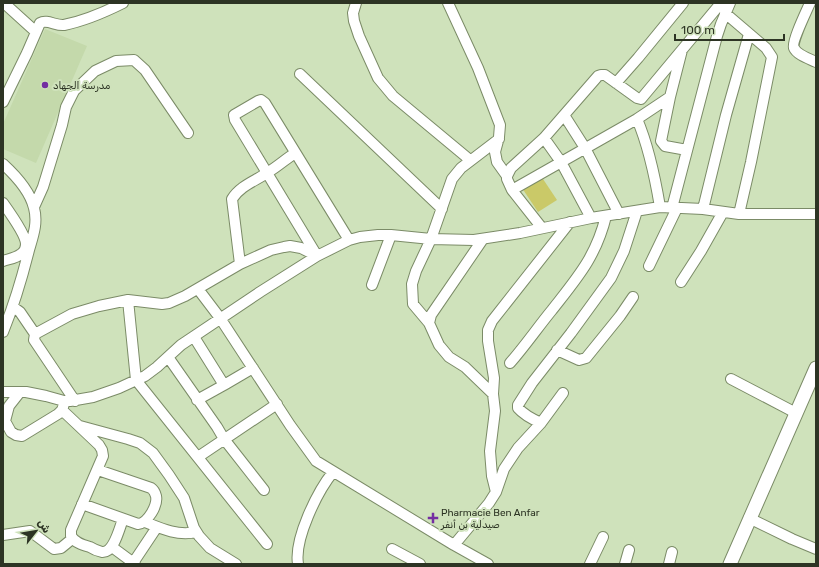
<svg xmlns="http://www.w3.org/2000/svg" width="819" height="567" font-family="Rubik,'Noto Naskh Arabic',sans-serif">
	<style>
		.built { fill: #c4d9ab }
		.building { fill: #cac968 }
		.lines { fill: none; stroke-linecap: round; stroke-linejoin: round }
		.minor-casing { stroke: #7b8b67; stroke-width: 12 }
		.major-casing { stroke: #7b8b67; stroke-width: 15 }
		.minor { stroke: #fff; stroke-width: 10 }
		.major { stroke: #fff; stroke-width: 13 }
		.poi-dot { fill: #742ea2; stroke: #cfe2bb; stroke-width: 1.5 }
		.labels { text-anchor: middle; stroke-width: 4; stroke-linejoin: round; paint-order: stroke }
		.poi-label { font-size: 10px; fill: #2d3424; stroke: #cfe2bb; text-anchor: start }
	</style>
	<rect width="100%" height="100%" fill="#cfe2bb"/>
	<!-- built -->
	<path class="built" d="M45 29 87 46 36 163 3 149V124Z"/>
	<!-- building -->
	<path class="building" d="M541 176 557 200 538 212 522 188Z"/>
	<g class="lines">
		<defs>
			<path id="minor" d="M4 3 36 32
				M356 3 353 13 354 21 359 36 378 78 393 96 470 160
				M448 3 478 68 500 125 499 137 495 152 497 162 507 176
				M810 3C807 10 791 43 794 48 797 55 810 59 816 62
				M725 13 766 48 772 57 751 162 739 214
				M682 50 670 97 661 141 665 146 687 150
				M300 74 442 209
				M616 83 638 58 683 3
				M3 102 27 53 40 23C47 19 56 26 64 25 84 21 105 12 123 3
				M564 115 585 148 619 214
				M637 119C649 147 655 177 660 207
				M544 138 561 162 591 218
				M3 164C15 175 30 191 34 208 38 223 33 236 29 250 22 278 14 305 3 332
				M512 190 507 179V176L511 168 544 138 598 76 601 75H605L637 98 641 99 721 3
				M3 203C8 210 26 235 26 244 26 248 24 252 21 254 16 258 9 259 3 261
				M34 207 43 187 62 125 66 107 74 91 95 71 116 61 134 60 145 70 188 133
				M672 208 717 36 721 24 730 3
				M703 209 726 115 749 34
				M542 228 512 190 637 119 670 97
				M483 239 431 315 429 323 439 345 449 357 465 367 493 394
				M316 254 235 120 234 115 258 101 261 100 265 103 349 240
				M240 264 232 199C240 186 255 181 267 173 277 167 286 159 295 153
				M649 266 677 208
				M681 282 701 251 723 212
				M372 285 391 235
				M198 289 220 318 290 425 316 461 454 545 488 564
				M128 300 136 380 267 544
				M13 307 20 312 35 334
				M429 323 413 304 412 284 416 271 431 239 452 179 461 168 499 139
				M194 337 224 385 253 368
				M557 350 579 360 586 358 620 316 633 297
				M168 357 217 427 224 439 264 490
				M510 363C525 346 538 327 552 310 577 278 596 257 606 216
				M731 379 796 413
				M3 392H26L46 396 64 401H70L93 397 119 388 145 376 157 367 181 345 260 292 317 256 349 240 360 237 378 235H391L431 239 474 240 520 233 591 218 660 207 703 209 739 214H816
				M20 392 9 406 5 421 11 432 16 435 22 436 58 414 62 410 64 404
				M197 400 224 385
				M75 401 34 340 35 334 72 314 99 306 128 300 162 304 169 303 185 296 240 264 271 250 284 247 290 246 301 248 317 256
				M62 410 99 445 102 450 103 456 71 530V536C75 543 83 545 90 547 93 549 98 551 102 552 114 553 119 529 123 519
				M541 423C532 419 524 415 518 408V405L532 383 571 333 611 278 624 251 637 211
				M80 426 128 439 140 443 153 453 169 475 184 498 194 528 199 536 210 548 236 564
				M198 457 277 404
				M496 492 492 476 490 451 495 411 493 394 494 378 488 341V330L492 321 570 222
				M82 504 138 524C148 523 158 505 156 496 155 492 154 490 151 488L98 470
				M749 518 792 539 816 549
				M145 522C162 529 178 536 196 532
				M3 535 30 531 54 549 61 548 72 539
				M454 545 489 503 496 492 504 469 518 448 541 423 563 393
				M112 547 135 564
				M392 549 420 564
				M133 563 157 527
				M298 564C294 539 317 492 333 472
				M590 564 603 537
				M625 564 629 550
				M669 564 672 552"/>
			<path id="major" d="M730 564 816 368"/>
		</defs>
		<!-- minor casing -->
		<use href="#minor" class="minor-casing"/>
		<!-- major casing -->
		<use href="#major" class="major-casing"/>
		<!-- minor -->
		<use href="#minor" class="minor"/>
		<!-- major -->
		<use href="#major" class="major"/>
	</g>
	<!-- markers -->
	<g class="poi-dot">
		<circle cx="45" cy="85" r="4"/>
		<path d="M431 512h4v4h4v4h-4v4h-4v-4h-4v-4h4z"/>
	</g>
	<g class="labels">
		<!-- poi labels -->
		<g class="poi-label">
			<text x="53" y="89">مدرسة الجهاد</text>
			<text x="441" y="516">Pharmacie Ben Anfar<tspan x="441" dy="12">صيدلية بن أنفر</tspan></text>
		</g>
	</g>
	<!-- border -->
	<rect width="819" height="567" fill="none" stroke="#2d3424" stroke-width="8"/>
	<!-- north arrow -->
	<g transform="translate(36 531) rotate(59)" stroke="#cfe2bb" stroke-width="3" paint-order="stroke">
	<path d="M0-3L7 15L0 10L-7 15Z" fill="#2d3424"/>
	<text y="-6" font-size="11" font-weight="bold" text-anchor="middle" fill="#2d3424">ش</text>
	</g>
	<!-- scale -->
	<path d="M675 34v6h109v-6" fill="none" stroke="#2d3424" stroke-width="2"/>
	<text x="681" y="34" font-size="12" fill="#2d3424" stroke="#cfe2bb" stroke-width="3" paint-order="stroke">100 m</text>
</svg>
